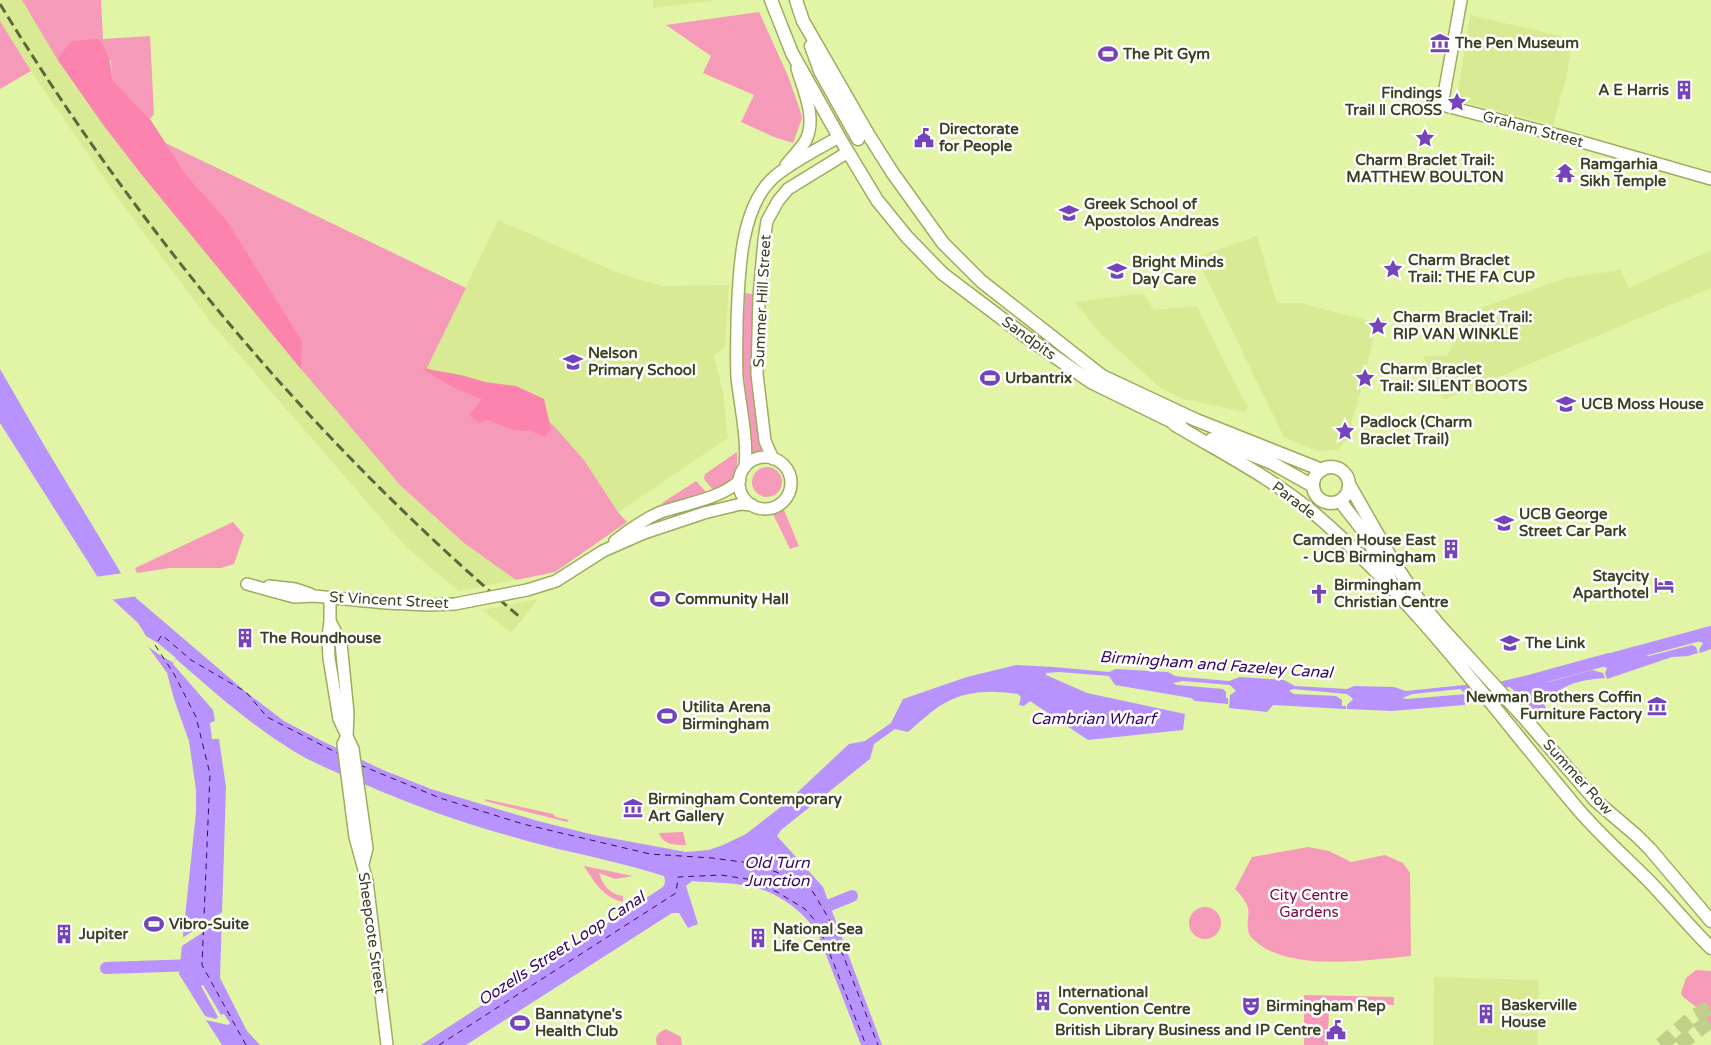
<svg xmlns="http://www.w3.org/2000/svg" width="1711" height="1045" font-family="'Varela Round',sans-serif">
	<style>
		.built { fill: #d8eb94 }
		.green { fill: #f59bb9 }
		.forest { fill: #fb83ae }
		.water { fill: #b893fd; fill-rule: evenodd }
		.pier { fill: #e2f4a5 }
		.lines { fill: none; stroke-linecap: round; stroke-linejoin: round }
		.canal { stroke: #b893fd; stroke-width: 12 }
		.ferry { stroke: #370767; stroke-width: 1; stroke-dasharray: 6 5; stroke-linecap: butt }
		.trunk-tunnel { stroke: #c0d08a; stroke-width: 15; stroke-dasharray: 15 8; stroke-linecap: butt }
		.tertiary-casing { stroke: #9dac61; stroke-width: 14 }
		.secondary-casing { stroke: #9dac61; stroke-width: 15 }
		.tertiary { stroke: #fff; stroke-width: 11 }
		.secondary { stroke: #fff; stroke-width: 12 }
		.rail { stroke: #5d663c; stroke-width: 3; stroke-dasharray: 10 5; stroke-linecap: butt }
		.tertiary-bridge-casing { stroke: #9dac61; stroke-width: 14; stroke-linecap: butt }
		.tertiary-bridge { stroke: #fff; stroke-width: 11 }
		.labels { text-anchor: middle; stroke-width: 5; stroke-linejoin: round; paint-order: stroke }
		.poi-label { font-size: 15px; font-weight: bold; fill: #3a4020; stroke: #fff; text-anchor: start }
		.street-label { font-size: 15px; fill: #3a4020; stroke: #fff }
		.park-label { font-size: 15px; fill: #76053e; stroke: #fff }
		.water-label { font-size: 16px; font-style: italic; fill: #370767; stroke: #fff }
	</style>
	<rect width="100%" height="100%" fill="#e2f4a5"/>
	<!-- built -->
	<path class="built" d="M0 0H22L57 59 104 126 301 369 401 486 464 543 516 580 459 591 407 548 208 319 118 198 31 71 0 21Z
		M653 0H718L653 8Z
		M1470 15 1573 39 1566 78 1553 125 1462 102 1457 97Z
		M498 220 616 272 662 286 729 285 725 347 714 355 723 393 728 438 618 512 584 460 427 368Z
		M1257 236 1277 303H1300L1377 323 1359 398 1346 440 1341 447 1336 450 1317 451 1284 437 1196 257Z
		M1711 250V288L1444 400 1423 356H1447L1472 311 1566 278 1621 270 1629 288Z
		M1137 294 1144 295 1154 310 1197 306 1230 374 1248 407 1244 412 1180 398 1159 387 1101 334 1074 302Z
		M538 599 511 633 482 610Z
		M1434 977 1539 980 1537 1045H1433Z"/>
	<!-- green -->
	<path class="green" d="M22 0H101L103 39 150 36 154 114 150 119 112 79 111 61 71 42 57 59Z
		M759 12 788 76 800 110 802 118 793 143 774 137 741 122 754 95 703 73 711 56 666 25Z
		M0 21 31 71 0 89Z
		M153 137 466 288 427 368 552 424 584 460 618 512 627 522 555 572 516 580 464 543 401 486 301 369 138 170Z
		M745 293 758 295 757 409 762 450 752 453 742 356Z
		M737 452C738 476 736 481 713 490L704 479 705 474Z
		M752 482a15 15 0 1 1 30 0a15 15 0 1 1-30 0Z
		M696 481 707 493 664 506 662 503Z
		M784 510 799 546 790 549 773 514Z
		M233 522 244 535 234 564 221 568H170L137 573 135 568Z
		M485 799 553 814 556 817 569 820 567 822 485 801Z
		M683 832 686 845C674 845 663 845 659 833Z
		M1308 847 1329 851 1351 862 1385 855 1403 863 1410 873 1411 956C1367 960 1285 973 1252 938 1244 930 1250 917 1248 908 1246 901 1240 894 1235 889L1252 857Z
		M584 866 633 876 615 879 599 873C603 885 609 894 623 896V902C603 897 595 883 584 866Z
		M1189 923a16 16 0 1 1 32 0a16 16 0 1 1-32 0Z
		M1696 970 1711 971V1025L1699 1009 1683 997 1681 993 1686 978Z
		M1304 995 1394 997V1005L1329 1004 1328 1045H1304Z
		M666 1029 681 1037 682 1045H657C654 1037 658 1032 666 1029Z"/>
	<!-- forest -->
	<path class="forest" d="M98 39C109 52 111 63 112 79L150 119 186 175 227 221 302 341 301 369 142 175 104 126 57 59 71 41Z
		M421 368 461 375 485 382 516 386 544 399 551 429 544 437 531 431 513 430 487 420 479 423 469 415 482 399 454 388Z"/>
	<!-- water -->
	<path class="water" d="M0 369 44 445 136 598 246 692 284 721 324 742 383 770 431 789 538 821 594 835 686 852 709 850 723 845 746 834 786 803 849 744 865 741 891 723 903 699 967 677 1016 665 1054 667 1109 672 1116 669 1168 672 1175 676 1183 677 1229 681 1240 677 1284 680 1295 686 1347 689 1354 686 1394 687 1406 691 1503 681 1536 673 1552 674 1544 680 1549 682 1592 670 1603 673 1605 678C1575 681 1568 683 1543 702L1548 712 1533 709 1510 687 1469 692 1472 697 1470 701 1464 705 1392 711 1347 709V705L1353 699 1347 694 1293 689 1289 691 1294 694 1336 696 1342 700V706H1346V709L1273 705 1267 712 1229 708 1230 695 1236 691 1230 685 1183 681 1173 683 1177 685 1223 689 1226 692V698H1228V704L1195 701 1191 698 1115 685 1109 676 1059 672 1046 673V675L1087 693 1185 714 1183 730 1088 740 1030 701 1024 706 1019 705 1021 697 1018 694C994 690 967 690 945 703 932 710 920 722 908 732L895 729 874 744 870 759 781 830 777 836 823 887 882 1045H861L818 934C805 913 781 895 757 888 737 882 713 883 692 881L686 886 698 924 688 928 679 913H672L466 1045H421L548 962 552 961 562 953 660 889C665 886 666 882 664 876 629 865 594 857 558 849 491 832 427 812 364 784 340 774 317 765 295 752 252 726 214 692 176 659L173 664 213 710 215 721 210 723 212 739H219L226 787 220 978 247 1031 260 1045H222L206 1020 228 1025 230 1023 224 1014 221 1015 203 985 201 986 218 1017 216 1019 205 1016 179 974 196 812V790L189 741 174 699 167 673 147 645 145 634 138 623 111 598 0 423ZM1460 689 1466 694 1407 699 1402 698 1413 694Z
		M1711 626V649L1700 653 1699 650 1703 643 1689 638 1697 633 1699 629Z
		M1692 645 1696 647 1698 653 1688 656 1672 657 1607 679 1605 673 1607 668 1593 663 1600 659 1603 655 1636 646 1648 649 1644 655 1649 656Z"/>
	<!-- pier -->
	<path class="pier" d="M124 573 138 596 110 600 95 577Z
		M143 634 159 644 176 658 174 663 161 656 146 645Z
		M224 911 223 919 179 948V940Z"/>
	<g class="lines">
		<!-- canal -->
		<path class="canal" d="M1633 653 1711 632
			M1536 679 1609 659
			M815 911 852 896
			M106 968 196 965"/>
		<!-- ferry -->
		<path class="ferry" d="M360 765 440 798 523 824 650 854 712 858 750 863 788 876 813 892 829 919 878 1045
			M246 1045 202 965 210 774 196 717 174 674 155 645 162 635 191 660 246 692 267 717 339 754
			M439 1045 676 893 678 877 721 875 747 879 777 892 805 909 818 924 866 1045"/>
		<!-- trunk-tunnel -->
		<path class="trunk-tunnel" d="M1661 1045 1692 1018 1711 1007
			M1679 1045 1711 1020"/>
		<defs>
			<path id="tertiary" d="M1461 0 1442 105 1561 136 1711 179
				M786 165C792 157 801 149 806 140 817 117 803 90 797 68
				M739 483a26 26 0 1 1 52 0a26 26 0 1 1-52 0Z
				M773 459 765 441 757 374 759 297 764 240 767 221 778 201 788 189 848 152
				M745 467C748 438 740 406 737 377 736 358 737 339 737 320 739 277 739 211 772 179 786 165 821 147 839 137
				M615 541C629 530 644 519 661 512 685 504 723 498 740 480
				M247 584 294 597 314 596 386 603 429 605 455 604 470 601
				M269 586 295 589 310 594
				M527 590 556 581 603 551 644 533 704 513 741 504 752 505
				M330 598V621L328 637 329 658 339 719 353 749 367 848 363 864
				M330 621 341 643 348 713 347 736 343 744 355 837 367 881 387 1045"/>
			<path id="secondary" d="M771 0 792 53 839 137 877 200 907 237 943 274 1021 333 1091 382 1181 426
				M796 0 803 21 868 134 892 172 943 243 981 281 1102 376 1196 420 1322 470
				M811 46 820 71 858 139
				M1174 424C1222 453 1272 478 1315 514 1415 600 1493 708 1577 808 1600 835 1625 857 1649 881 1670 903 1690 927 1711 948
				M1212 439 1272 463 1313 486
				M1313 485a18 18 0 1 1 36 0a18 18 0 1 1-36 0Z
				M1350 486 1394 563 1421 603 1440 626 1526 720 1596 801 1637 836 1650 849 1711 921
				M1340 501 1361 528 1391 581"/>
		</defs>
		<!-- tertiary casing -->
		<use href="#tertiary" class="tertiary-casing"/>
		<!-- secondary casing -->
		<use href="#secondary" class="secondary-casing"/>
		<!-- tertiary -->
		<use href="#tertiary" class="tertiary"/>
		<!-- secondary -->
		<use href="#secondary" class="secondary"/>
		<!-- rail -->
		<path class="rail" d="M0 4C141 235 316 444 522 619"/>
		<defs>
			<path id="tertiary-bridge" d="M470 601 527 590"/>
		</defs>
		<!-- tertiary-bridge casing -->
		<use href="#tertiary-bridge" class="tertiary-bridge-casing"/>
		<!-- tertiary-bridge -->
		<use href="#tertiary-bridge" class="tertiary-bridge"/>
	</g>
	<!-- icons -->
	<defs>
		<symbol id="museum-bare" viewBox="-9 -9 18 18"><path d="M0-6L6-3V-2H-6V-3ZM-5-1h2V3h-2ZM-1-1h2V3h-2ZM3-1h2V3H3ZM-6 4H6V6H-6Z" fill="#7544bb" stroke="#fff" stroke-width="2.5" paint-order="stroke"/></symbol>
		<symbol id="stadium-bare" viewBox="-9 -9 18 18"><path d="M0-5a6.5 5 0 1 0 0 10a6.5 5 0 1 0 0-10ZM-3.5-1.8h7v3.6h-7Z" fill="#7544bb" stroke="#fff" stroke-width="2.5" paint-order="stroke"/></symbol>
		<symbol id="building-bare" viewBox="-9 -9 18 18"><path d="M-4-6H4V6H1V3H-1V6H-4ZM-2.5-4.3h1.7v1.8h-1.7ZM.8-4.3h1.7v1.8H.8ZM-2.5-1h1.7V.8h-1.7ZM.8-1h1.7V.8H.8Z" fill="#7544bb" stroke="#fff" stroke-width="2.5" paint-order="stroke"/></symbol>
		<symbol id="sight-bare" viewBox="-9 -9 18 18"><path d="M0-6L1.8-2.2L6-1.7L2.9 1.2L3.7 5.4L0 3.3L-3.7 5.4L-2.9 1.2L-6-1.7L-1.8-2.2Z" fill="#7544bb" stroke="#fff" stroke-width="2.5" paint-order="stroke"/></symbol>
		<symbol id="civic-bare" viewBox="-9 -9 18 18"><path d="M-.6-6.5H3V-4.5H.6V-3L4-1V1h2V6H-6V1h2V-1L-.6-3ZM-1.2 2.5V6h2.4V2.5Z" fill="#7544bb" stroke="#fff" stroke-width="2.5" paint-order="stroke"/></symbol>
		<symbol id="temple-bare" viewBox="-9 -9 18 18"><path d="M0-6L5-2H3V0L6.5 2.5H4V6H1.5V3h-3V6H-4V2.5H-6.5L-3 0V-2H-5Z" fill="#7544bb" stroke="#fff" stroke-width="2.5" paint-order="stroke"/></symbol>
		<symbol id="school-bare" viewBox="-9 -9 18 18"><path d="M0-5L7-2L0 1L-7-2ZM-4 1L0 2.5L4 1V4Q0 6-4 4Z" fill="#7544bb" stroke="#fff" stroke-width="2.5" paint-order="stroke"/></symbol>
		<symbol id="university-bare" viewBox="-9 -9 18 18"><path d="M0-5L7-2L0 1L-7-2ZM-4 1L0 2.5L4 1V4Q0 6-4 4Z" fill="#7544bb" stroke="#fff" stroke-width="2.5" paint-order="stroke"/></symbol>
		<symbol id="hotel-bare" viewBox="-9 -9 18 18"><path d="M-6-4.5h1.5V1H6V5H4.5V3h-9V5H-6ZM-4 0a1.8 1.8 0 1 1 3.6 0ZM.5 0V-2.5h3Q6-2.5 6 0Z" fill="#7544bb" stroke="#fff" stroke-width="2.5" paint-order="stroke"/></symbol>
		<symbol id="church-bare" viewBox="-9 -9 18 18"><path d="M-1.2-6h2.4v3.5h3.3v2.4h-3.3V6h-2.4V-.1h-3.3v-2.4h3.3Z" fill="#7544bb" stroke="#fff" stroke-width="2.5" paint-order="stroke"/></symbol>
		<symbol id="theatre-bare" viewBox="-9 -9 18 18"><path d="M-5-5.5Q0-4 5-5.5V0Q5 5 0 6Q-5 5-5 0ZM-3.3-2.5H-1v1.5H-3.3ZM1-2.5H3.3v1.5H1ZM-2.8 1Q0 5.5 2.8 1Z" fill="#7544bb" stroke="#fff" stroke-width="2.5" paint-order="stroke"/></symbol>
	</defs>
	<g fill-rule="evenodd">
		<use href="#museum-bare" x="1426" y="29" width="28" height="28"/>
		<use href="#stadium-bare" x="1094" y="40" width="28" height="28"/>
		<use href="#building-bare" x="1670" y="76" width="28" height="28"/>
		<use href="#sight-bare" x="1443" y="88" width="28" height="28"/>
		<use href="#civic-bare" x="910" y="124" width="28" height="28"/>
		<use href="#sight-bare" x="1411" y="124" width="28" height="28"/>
		<use href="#temple-bare" x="1551" y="159" width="28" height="28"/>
		<use href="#school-bare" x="1055" y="199" width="28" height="28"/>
		<use href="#sight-bare" x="1379" y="255" width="28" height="28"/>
		<use href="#school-bare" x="1103" y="257" width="28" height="28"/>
		<use href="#sight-bare" x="1364" y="312" width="28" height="28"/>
		<use href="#school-bare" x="559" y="348" width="28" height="28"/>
		<use href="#stadium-bare" x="976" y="364" width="28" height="28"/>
		<use href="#sight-bare" x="1351" y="364" width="28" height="28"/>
		<use href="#university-bare" x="1552" y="390" width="28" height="28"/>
		<use href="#sight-bare" x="1331" y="417" width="28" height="28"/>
		<use href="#university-bare" x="1490" y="509" width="28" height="28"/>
		<use href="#building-bare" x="1437" y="535" width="28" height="28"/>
		<use href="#hotel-bare" x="1650" y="571" width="28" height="28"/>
		<use href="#church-bare" x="1305" y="580" width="28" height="28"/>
		<use href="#stadium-bare" x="646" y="585" width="28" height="28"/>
		<use href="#building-bare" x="231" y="624" width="28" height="28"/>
		<use href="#university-bare" x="1496" y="629" width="28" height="28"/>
		<use href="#museum-bare" x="1643" y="692" width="28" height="28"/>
		<use href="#stadium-bare" x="653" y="702" width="28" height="28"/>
		<use href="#museum-bare" x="619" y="794" width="28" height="28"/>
		<use href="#stadium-bare" x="140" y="910" width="28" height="28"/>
		<use href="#building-bare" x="50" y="920" width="28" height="28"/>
		<use href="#building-bare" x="744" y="924" width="28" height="28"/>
		<use href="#building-bare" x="1029" y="987" width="28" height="28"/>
		<use href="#theatre-bare" x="1237" y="992" width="28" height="28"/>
		<use href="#building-bare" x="1472" y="1000" width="28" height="28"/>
		<use href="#stadium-bare" x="506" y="1009" width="28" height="28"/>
		<use href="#civic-bare" x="1322" y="1016" width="28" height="28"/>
	</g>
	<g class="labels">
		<!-- poi labels -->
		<g class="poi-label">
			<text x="1455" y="48">The Pen Museum</text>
			<text x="1123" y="59">The Pit Gym</text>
			<text x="1669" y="95" text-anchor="end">A E Harris</text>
			<text x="1442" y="98" text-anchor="end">Findings<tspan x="1442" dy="17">Trail ‖ CROSS</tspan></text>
			<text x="939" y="134">Directorate<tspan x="939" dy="17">for People</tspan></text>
			<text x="1425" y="165" text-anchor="middle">Charm Braclet Trail:<tspan x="1425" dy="17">MATTHEW BOULTON</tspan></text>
			<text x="1580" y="169">Ramgarhia<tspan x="1580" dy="17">Sikh Temple</tspan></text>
			<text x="1084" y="209">Greek School of<tspan x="1084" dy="17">Apostolos Andreas</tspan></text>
			<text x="1408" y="265">Charm Braclet<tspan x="1408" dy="17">Trail: THE FA CUP</tspan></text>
			<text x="1132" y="267">Bright Minds<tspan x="1132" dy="17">Day Care</tspan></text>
			<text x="1393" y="322">Charm Braclet Trail:<tspan x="1393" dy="17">RIP VAN WINKLE</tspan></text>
			<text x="588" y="358">Nelson<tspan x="588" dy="17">Primary School</tspan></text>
			<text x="1380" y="374">Charm Braclet<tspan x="1380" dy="17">Trail: SILENT BOOTS</tspan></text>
			<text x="1005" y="383">Urbantrix</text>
			<text x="1581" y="409">UCB Moss House</text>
			<text x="1360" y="427">Padlock (Charm<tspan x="1360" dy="17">Braclet Trail)</tspan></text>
			<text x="1519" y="519">UCB George<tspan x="1519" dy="17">Street Car Park</tspan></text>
			<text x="1436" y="545" text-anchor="end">Camden House East<tspan x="1436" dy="17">- UCB Birmingham</tspan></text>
			<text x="1649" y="581" text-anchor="end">Staycity<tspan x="1649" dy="17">Aparthotel</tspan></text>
			<text x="1334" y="590">Birmingham<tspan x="1334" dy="17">Christian Centre</tspan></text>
			<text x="675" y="604">Community Hall</text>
			<text x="260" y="643">The Roundhouse</text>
			<text x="1525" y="648">The Link</text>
			<text x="1642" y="702" text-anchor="end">Newman Brothers Coffin<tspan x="1642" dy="17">Furniture Factory</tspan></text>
			<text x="682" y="712">Utilita Arena<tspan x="682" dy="17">Birmingham</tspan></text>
			<text x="648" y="804">Birmingham Contemporary<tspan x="648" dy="17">Art Gallery</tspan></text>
			<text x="169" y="929">Vibro-Suite</text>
			<text x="773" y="934">National Sea<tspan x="773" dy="17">Life Centre</tspan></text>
			<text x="79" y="939">Jupiter</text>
			<text x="1058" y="997">International<tspan x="1058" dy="17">Convention Centre</tspan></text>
			<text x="1501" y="1010">Baskerville<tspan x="1501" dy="17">House</tspan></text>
			<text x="1266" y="1011">Birmingham Rep</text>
			<text x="535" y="1019">Bannatyne's<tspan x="535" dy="17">Health Club</tspan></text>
			<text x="1321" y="1035" text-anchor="end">British Library Business and IP Centre</text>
		</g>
		<!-- street labels -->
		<g class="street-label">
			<text transform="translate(1533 129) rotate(15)" y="5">Graham Street</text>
			<text transform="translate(762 301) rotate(-87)" y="5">Summer Hill Street</text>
			<text transform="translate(1029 338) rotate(36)" y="5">Sandpits</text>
			<text transform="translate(1294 500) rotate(37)" y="5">Parade</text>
			<text transform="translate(389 600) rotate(3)" y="5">St Vincent Street</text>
			<text transform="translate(1578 777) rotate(48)" y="5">Summer Row</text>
			<text transform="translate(372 933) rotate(82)" y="5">Sheepcote Street</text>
		</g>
		<!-- park labels -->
		<g class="park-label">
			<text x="1309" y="900">City Centre<tspan x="1309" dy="17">Gardens</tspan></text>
		</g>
		<!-- water labels -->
		<g class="water-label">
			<text transform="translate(1216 664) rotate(4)" y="6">Birmingham and Fazeley Canal</text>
			<text x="1093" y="724">Cambrian Wharf</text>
			<text x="777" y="868">Old Turn<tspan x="777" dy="18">Junction</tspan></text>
			<text transform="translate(561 948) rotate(-33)" y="6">Oozells Street Loop Canal</text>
		</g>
	</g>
</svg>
